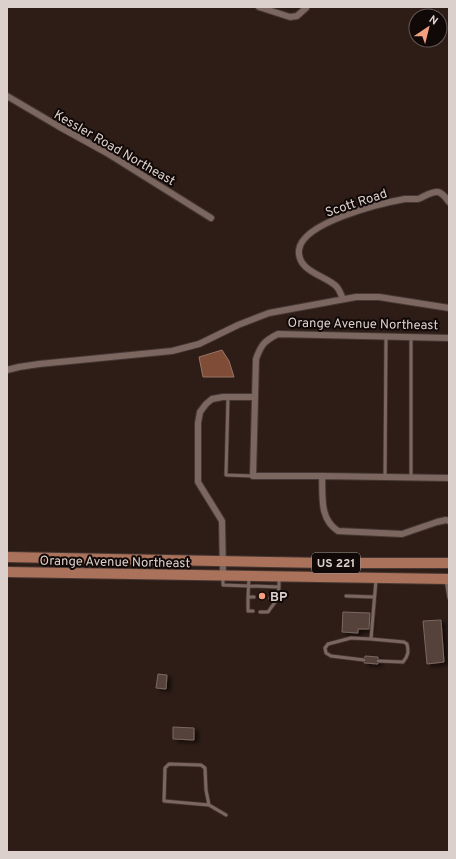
<svg xmlns="http://www.w3.org/2000/svg" width="456" height="859" font-family="Overpass,sans-serif">
	<style>
		.water { fill: #7e4c37; stroke: #9a7464 }
		.building { fill: #54423a; stroke: #7c675f; filter: url(#shadow) }
		.lines { fill: none; stroke-linecap: round; stroke-linejoin: round }
		.service-casing { stroke: #453733; stroke-width: 4.5 }
		.minor-casing { stroke: #453733; stroke-width: 8 }
		.trunk-casing { stroke: #453733; stroke-width: 12 }
		.service { stroke: #7b675f; stroke-width: 3 }
		.minor { stroke: #7b675f; stroke-width: 6 }
		.trunk { stroke: #aa725a; stroke-width: 10 }
		.poi-dot { fill: #f2a07f; stroke: #110907; stroke-width: 1.5 }
		.labels { text-anchor: middle; stroke-width: 4; stroke-linejoin: round; paint-order: stroke }
		.shield { fill: #110907; stroke: #9f9491; stroke-width: 1 }
		.shield-label { font-size: 12px; font-weight: bold; fill: #dcd0cc }
		.street-label { font-size: 13px; fill: #dcd0cc; stroke: #110907 }
		.poi-label { font-size: 13px; font-weight: bold; fill: #dcd0cc; stroke: #110907; text-anchor: start }
	</style>
	<defs>
		<filter id="shadow"><feDropShadow dx="4" dy="2.5" stdDeviation="2" flood-color="#0009"/></filter>
	</defs>
	<rect width="100%" height="100%" fill="#2e1d17"/>
	<!-- water -->
	<path class="water" d="M222 350 229 361 234 377H203L199 357Z"/>
	<!-- building -->
	<path class="building" d="M343 612 370 613 369 629H358V633L342 632Z
		M441 620 444 662 427 664 423 621Z
		M365 656 378 657V664L364 663Z
		M158 674 167 675 166 689 156 688Z
		M173 727 194 728V740L173 739Z"/>
	<g class="lines">
		<defs>
			<path id="service" d="M411 337V477
				M228 397 226 475 253 476
				M385 477 386 336
				M223 577V585L279 587V578
				M249 577 248 597H254
				M376 580 371 639 404 642 407 644C409 652 408 656 403 662L378 661
				M446 580 449 598
				M346 596 374 597
				M248 597V611H253
				M270 598H278L279 587
				M260 612H268L278 598
				M364 660 331 656 326 653 325 648 328 644 351 638 371 639
				M209 805 206 790 205 768 201 765 169 764 165 768 164 801 209 805 226 815"/>
			<path id="minor" d="M259 7 290 17 297 16 306 8
				M7 96 58 126 107 153 211 218
				M343 299C341 295 340 290 336 286 324 275 297 271 299 250 302 222 382 203 405 199 409 199 414 199 418 199 424 197 431 191 438 192 443 193 446 198 449 202
				M7 370 19 367 39 364 172 351 199 344 238 325 269 313 356 297H379L449 308
				M322 476H253L256 359C261 345 264 341 278 334L449 338
				M449 478 322 476C323 496 319 519 338 531L402 534 437 522 446 520 449 521
				M223 575 222 521 198 482V423L200 412 206 404 212 399 223 397H255"/>
			<path id="trunk" d="M7 557 327 563H449
				M7 572 449 579"/>
		</defs>
		<!-- service casing -->
		<use href="#service" class="service-casing"/>
		<!-- minor casing -->
		<use href="#minor" class="minor-casing"/>
		<!-- trunk casing -->
		<use href="#trunk" class="trunk-casing"/>
		<!-- service -->
		<use href="#service" class="service"/>
		<!-- minor -->
		<use href="#minor" class="minor"/>
		<!-- trunk -->
		<use href="#trunk" class="trunk"/>
	</g>
	<!-- markers -->
	<circle class="poi-dot" cx="262" cy="596" r="4"/>
	<g class="labels">
		<!-- shield labels -->
		<rect class="shield" x="312" y="553" width="48" height="20" rx="3"/>
		<g class="shield-label">
			<text x="336" y="567">US 221</text>
		</g>
		<!-- street labels -->
		<g class="street-label">
			<text transform="translate(115 147) rotate(30)" y="5">Kessler Road Northeast</text>
			<text transform="translate(356 202) rotate(-18)" y="5">Scott Road</text>
			<text transform="translate(363 323) rotate(1)" y="5">Orange Avenue Northeast</text>
			<text transform="translate(115 561) rotate(1)" y="5">Orange Avenue Northeast</text>
		</g>
		<!-- poi labels -->
		<g class="poi-label">
			<text x="270" y="601">BP</text>
		</g>
	</g>
	<!-- border -->
	<rect width="456" height="859" fill="none" stroke="#dcd0cc" stroke-width="16"/>
	<!-- north arrow -->
	<g transform="translate(428 28) rotate(35)"><circle r="19" fill="#110907" stroke="#625956"/>
	<path d="M0-3L7 15L0 10L-7 15Z" fill="#f2a07f"/>
	<text y="-6" font-size="11" font-weight="bold" text-anchor="middle" fill="#dcd0cc">N</text>
	</g>
</svg>
